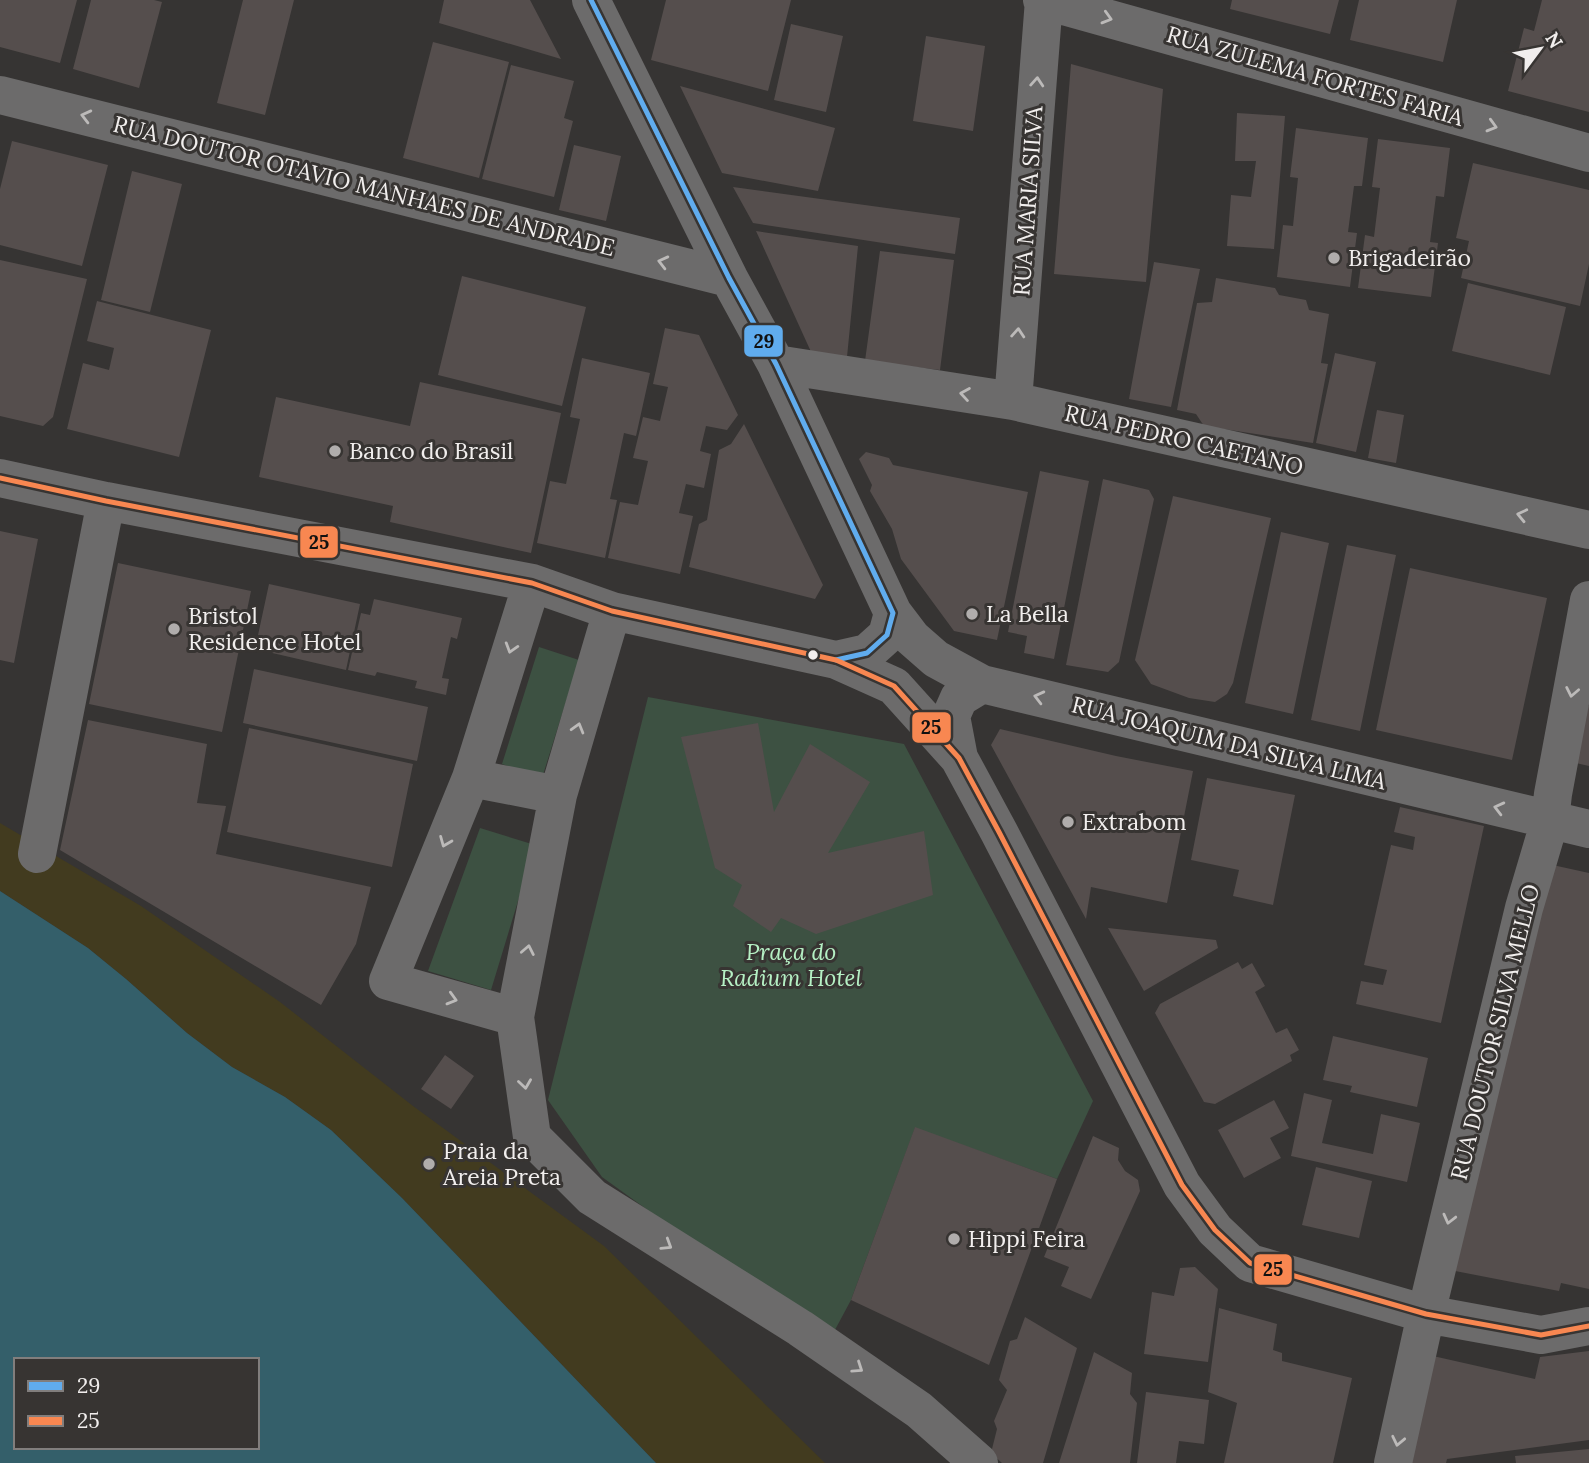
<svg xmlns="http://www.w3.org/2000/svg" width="1589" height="1463" font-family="Lora,serif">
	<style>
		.green { fill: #3d5142 }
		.sand { fill: #423b1f }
		.water { fill: #345f6a; fill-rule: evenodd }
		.building { fill: #554e4d }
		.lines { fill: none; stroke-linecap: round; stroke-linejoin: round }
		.minor { stroke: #6c6b6b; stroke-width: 38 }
		.bus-1-casing { stroke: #373432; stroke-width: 10 }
		.bus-2-casing { stroke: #373432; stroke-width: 10 }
		.bus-1 { stroke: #60acee; stroke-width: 5 }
		.bus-2 { stroke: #f88751; stroke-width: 5 }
		.oneway { stroke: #bcbab9 }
		.poi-dot { fill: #b0adac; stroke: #373432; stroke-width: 2.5 }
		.bus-dot { fill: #f1eeed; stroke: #373432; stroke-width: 2.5 }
		.labels { text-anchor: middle; stroke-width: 6; stroke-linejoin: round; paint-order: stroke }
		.street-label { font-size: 23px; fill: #f1eeed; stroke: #373432 }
		.poi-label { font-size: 23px; fill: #f1eeed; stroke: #373432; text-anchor: start }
		.park-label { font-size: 23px; font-style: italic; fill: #b5f0c4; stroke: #373432 }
		.line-badge { stroke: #373432; stroke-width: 2.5 }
		.pale-badge-label { font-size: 19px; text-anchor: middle; font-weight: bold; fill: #111 }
	</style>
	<rect width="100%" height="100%" fill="#363433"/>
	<!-- green -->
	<path class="green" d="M539 647 579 660 542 778 502 764Z
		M648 697 904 744 1093 1101 1057 1179 915 1128 851 1300 829 1341 602 1177 548 1100Z
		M480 828 535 845 491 990 428 971Z"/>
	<!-- sand -->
	<path class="sand" d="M0 823 141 906 280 1002 413 1106 604 1246 825 1463H656L402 1198 331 1130 285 1097 232 1067 187 1033 126 979 88 948 0 891Z"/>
	<!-- water -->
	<path class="water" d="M0 891 88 948 126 979 187 1033 232 1067 285 1097 331 1130 402 1198 656 1463H0ZM16 1360H257V1447H16Z"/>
	<!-- building -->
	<path class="building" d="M0 0H77L60 63 0 47Z
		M91 0H154L162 2 139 88 73 69Z
		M243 0H294L265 115 217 103Z
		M444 0H530L561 59 439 23Z
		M666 0H791L768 91 651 60Z
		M1232 0H1339L1330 34 1230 9Z
		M1359 0H1457L1443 62 1350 40Z
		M1542 0H1589V112L1508 91 1524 28 1534 31Z
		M791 24 843 36 826 112 774 100Z
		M926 36 985 46 973 131 913 121Z
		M433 42 509 62 479 178 403 158Z
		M1071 64 1163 89 1146 282 1054 274Z
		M511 65 574 81 564 118 573 121 554 197 482 179Z
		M680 86 835 128 818 191 722 173Z
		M1237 113 1285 116 1274 249 1227 246 1231 195 1251 197 1256 161H1235Z
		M1296 128 1368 138 1362 186H1354L1348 232 1357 233 1350 287 1277 277 1283 225 1293 226 1298 178 1290 177Z
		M1378 139 1450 148 1444 197 1436 196 1430 242 1438 243 1431 297 1358 288 1365 235 1374 237 1380 188 1372 187Z
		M12 141 108 165 82 266 0 245V189Z
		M574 145 621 156 606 221 559 210Z
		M1473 163 1589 190V264L1580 306 1461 278 1469 241 1456 238Z
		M132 171 182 184 150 312 101 300Z
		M733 187 960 218 955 254 753 223Z
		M756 231 858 246 847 357 812 354Z
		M880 251 954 260 940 370 865 361Z
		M0 260 87 279 53 417 43 426 0 416Z
		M1154 262 1200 269 1171 407 1129 399Z
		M462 276 586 307 562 406 438 375Z
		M1216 278 1275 288 1279 295 1306 300 1309 310 1329 314 1321 363 1328 364 1313 443 1204 426 1196 414 1177 410 1197 303 1212 302Z
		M1468 283 1566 307 1550 375 1452 351Z
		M97 301 211 330 179 457 67 429 83 363 109 370 114 348 87 341Z
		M665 328 699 335 738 415 727 430 706 426 700 451 711 454 704 488 686 484 679 513 693 516 680 574 608 558 620 502 638 505 648 461 633 458 643 417 660 421 668 387 653 384Z
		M1335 353 1376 362 1356 452 1316 443Z
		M582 358 650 373 636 436 624 433 610 499 617 500 605 558 537 543 550 481 566 484 580 419 570 417Z
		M420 382 561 413 531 553 390 522 393 506 259 477 276 397 410 426Z
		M1377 410 1404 415 1396 463 1368 458Z
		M744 424 823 585 815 599 689 567 699 524 707 520 719 450 731 444Z
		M866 452 889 458 893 465 1028 492 997 640 954 631 901 559 892 529 870 491 872 485 859 459Z
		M1040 471 1089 481 1054 659 1024 653 1027 636 1008 632Z
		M1103 479 1149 490 1154 499 1119 662 1108 672 1066 665Z
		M1173 496 1271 518 1233 683 1227 694 1215 702 1189 698 1151 684 1135 660Z
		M0 531 38 539 14 663 0 660Z
		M1281 532 1329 543 1293 714 1245 703Z
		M1347 545 1396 555 1360 731 1311 720Z
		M118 563 251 591 222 732 89 704Z
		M1410 568 1547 598 1512 760 1376 730Z
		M269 584 360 604 346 670 255 649Z
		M374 599 462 618 457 639 451 637 442 678 449 679 446 695 415 688 417 681 377 672 375 676 348 670 361 613 370 615Z
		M254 669 428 707 417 761 243 723Z
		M1572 702 1589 706V766L1567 761Z
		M88 720 207 744 197 803 226 806 216 854 371 887 356 944 321 1005 60 850Z
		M758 723 774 812 810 744 870 782 828 853 924 831 933 895 816 934 781 918 771 932 733 906 742 885 715 868 681 737Z
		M249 728 413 764 392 867 227 832Z
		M1000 729 1116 756 1193 771 1167 903 1091 887 1086 919 991 745Z
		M1207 778 1295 795 1273 905 1233 896 1239 870 1191 860Z
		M1400 807 1484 826 1441 1023 1356 1004 1361 981 1383 985 1387 970 1364 965 1391 845 1413 850 1415 837 1394 832Z
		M1539 862 1589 873V1289L1561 1283 1559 1291 1450 1270Z
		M1108 928 1216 940 1218 948 1144 991Z
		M1238 962 1242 969 1252 963 1265 986 1255 992 1276 1033 1287 1028 1299 1050 1290 1055 1292 1061 1215 1104 1204 1102 1155 1013 1160 1004Z
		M1333 1036 1428 1058 1417 1107 1350 1092 1352 1086 1323 1080Z
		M445 1055 474 1076 451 1109 421 1089Z
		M1304 1093 1332 1100 1322 1143 1373 1154 1381 1114 1420 1123 1407 1182 1291 1156Z
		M1274 1100 1289 1128 1270 1138 1281 1158 1244 1178 1218 1130Z
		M915 1127 1057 1179 989 1365 851 1300Z
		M1093 1136 1119 1148 1118 1160 1125 1171 1138 1180 1140 1191 1091 1299 1061 1286 1069 1267 1044 1257Z
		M1316 1167 1372 1181 1359 1238 1302 1225Z
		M1195 1267 1218 1289 1208 1362 1144 1354 1152 1292 1174 1296 1180 1268Z
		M1219 1308 1277 1324 1273 1350 1282 1353V1361L1352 1378 1333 1463H1224L1237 1403 1208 1392Z
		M1025 1317 1077 1348 1043 1463H1002L991 1453 997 1429 994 1421 1007 1390 999 1380 1010 1341 1017 1339Z
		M1589 1351V1440L1447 1459 1446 1463H1408L1433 1356 1535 1379 1540 1357Z
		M1094 1352 1132 1373 1130 1394 1137 1403 1130 1463H1059Z
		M1146 1392 1209 1400 1204 1444 1179 1441 1176 1463H1137Z
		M1589 1449V1463H1516L1515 1456Z"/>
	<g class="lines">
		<!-- minor -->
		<path class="minor" d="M591 0 729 278 776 364 893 613 887 635 867 653 836 660
			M1042 0 1589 153
			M0 95 729 278
			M776 364 1013 401 1589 530
			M1013 401 1044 0
			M0 478 106 501 532 583 612 611 836 660 894 686 959 758 999 832 1182 1185 1215 1230 1250 1263 1426 1314 1541 1335 1589 1326
			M612 611 558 795 515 1017 532 1137 592 1197 800 1328 919 1410 979 1463
			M893 613 912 638 936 659 982 684 1589 829
			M959 758 951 716 959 698 982 684
			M471 778 558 795
			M37 854 106 501
			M515 1017 388 981 471 778 532 583
			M1393 1463 1426 1314 1524 908 1550 820 1553 794 1589 600"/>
		<defs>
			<path id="bus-1" d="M591 0 729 278 776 364 893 613 887 635 867 653 836 660"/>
			<path id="bus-2" d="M0 478 106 501 532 583 612 611 836 660 894 686 959 758 999 832 1182 1185 1215 1230 1250 1263 1426 1314 1541 1335 1589 1326"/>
		</defs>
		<!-- bus-1 casing -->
		<use href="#bus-1" class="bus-1-casing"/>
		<!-- bus-2 casing -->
		<use href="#bus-2" class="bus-2-casing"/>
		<!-- bus-1 -->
		<use href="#bus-1" class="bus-1"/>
		<!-- bus-2 -->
		<use href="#bus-2" class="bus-2"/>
	</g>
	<!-- one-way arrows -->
	<defs><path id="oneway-chevron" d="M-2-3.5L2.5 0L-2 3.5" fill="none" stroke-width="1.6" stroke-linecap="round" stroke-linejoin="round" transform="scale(1.75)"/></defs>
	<g class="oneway">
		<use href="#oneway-chevron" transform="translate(1107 18) rotate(16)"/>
		<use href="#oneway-chevron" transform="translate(1037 82) rotate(-86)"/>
		<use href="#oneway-chevron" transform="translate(86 116) rotate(-166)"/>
		<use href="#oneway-chevron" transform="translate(1492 126) rotate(16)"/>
		<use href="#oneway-chevron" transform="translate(663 262) rotate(-166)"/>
		<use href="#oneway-chevron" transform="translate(1018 333) rotate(-86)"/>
		<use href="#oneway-chevron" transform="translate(965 394) rotate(-171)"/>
		<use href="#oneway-chevron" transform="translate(1522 515) rotate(-167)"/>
		<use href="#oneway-chevron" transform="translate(511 648) rotate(107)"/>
		<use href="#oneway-chevron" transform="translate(1572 692) rotate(101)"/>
		<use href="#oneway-chevron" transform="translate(1039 697) rotate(-166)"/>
		<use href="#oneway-chevron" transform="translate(578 728) rotate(-74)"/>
		<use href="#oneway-chevron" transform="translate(1499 808) rotate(-166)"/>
		<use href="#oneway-chevron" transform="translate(445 842) rotate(112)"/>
		<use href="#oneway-chevron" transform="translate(528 950) rotate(-79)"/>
		<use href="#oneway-chevron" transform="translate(452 999) rotate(16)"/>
		<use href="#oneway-chevron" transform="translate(525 1084) rotate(82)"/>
		<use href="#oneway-chevron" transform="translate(1449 1219) rotate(104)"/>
		<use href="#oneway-chevron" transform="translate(667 1245) rotate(32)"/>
		<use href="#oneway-chevron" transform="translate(858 1368) rotate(34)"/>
		<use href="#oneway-chevron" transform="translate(1398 1441) rotate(102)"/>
	</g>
	<!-- markers -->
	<g class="poi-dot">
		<circle cx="1334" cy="258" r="7"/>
		<circle cx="335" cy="451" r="7"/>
		<circle cx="972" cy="614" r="7"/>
		<circle cx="174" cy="629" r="7"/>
		<circle cx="1068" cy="822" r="7"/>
		<circle cx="429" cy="1164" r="7"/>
		<circle cx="954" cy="1239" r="7"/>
	</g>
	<circle class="bus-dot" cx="813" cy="655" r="6"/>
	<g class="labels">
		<!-- street labels -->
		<g class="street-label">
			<text transform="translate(1315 76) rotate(16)" y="8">RUA ZULEMA FORTES FARIA</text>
			<text transform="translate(364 186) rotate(14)" y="8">RUA DOUTOR OTAVIO MANHAES DE ANDRADE</text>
			<text transform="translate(1028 201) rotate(-86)" y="8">RUA MARIA SILVA</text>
			<text transform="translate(1184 440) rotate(13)" y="8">RUA PEDRO CAETANO</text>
			<text transform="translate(1229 743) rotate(14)" y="8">RUA JOAQUIM DA SILVA LIMA</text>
			<text transform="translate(1495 1032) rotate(-76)" y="8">RUA DOUTOR SILVA MELLO</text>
		</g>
		<!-- poi labels -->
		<g class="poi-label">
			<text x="1348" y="266">Brigadeirão</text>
			<text x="349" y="459">Banco do Brasil</text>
			<text x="986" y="622">La Bella</text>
			<text x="188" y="624">Bristol<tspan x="188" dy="26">Residence Hotel</tspan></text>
			<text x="1082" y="830">Extrabom</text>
			<text x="443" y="1159">Praia da<tspan x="443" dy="26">Areia Preta</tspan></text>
			<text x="968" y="1247">Hippi Feira</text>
		</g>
		<!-- park labels -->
		<g class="park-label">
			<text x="791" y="960">Praça do<tspan x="791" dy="26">Radium Hotel</tspan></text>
		</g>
	</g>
	<g class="line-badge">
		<rect x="743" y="324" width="41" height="34" rx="7" fill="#60acee"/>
		<rect x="299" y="525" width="40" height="34" rx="7" fill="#f88751"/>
		<rect x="911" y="711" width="41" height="33" rx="7" fill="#f88751"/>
		<rect x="1253" y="1253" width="40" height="33" rx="7" fill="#f88751"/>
	</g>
	<g class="pale-badge-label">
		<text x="764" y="348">29</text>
		<text x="319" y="549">25</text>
		<text x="931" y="734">25</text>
		<text x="1273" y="1276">25</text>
	</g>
	<!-- legend -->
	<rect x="14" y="1358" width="245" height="91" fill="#373432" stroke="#817e7d" stroke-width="2"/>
	<rect x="28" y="1381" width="35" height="10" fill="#60acee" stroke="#817e7d" stroke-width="2"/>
	<text x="77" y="1393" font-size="21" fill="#f1eeed">29</text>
	<rect x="28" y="1416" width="35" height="10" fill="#f88751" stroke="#817e7d" stroke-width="2"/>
	<text x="77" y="1428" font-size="21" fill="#f1eeed">25</text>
	<!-- north arrow -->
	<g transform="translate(1540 49) rotate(58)" stroke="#373432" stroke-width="5" paint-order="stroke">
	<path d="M0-5L12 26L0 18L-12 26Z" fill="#f1eeed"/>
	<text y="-10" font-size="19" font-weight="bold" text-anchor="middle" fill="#f1eeed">N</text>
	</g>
</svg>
